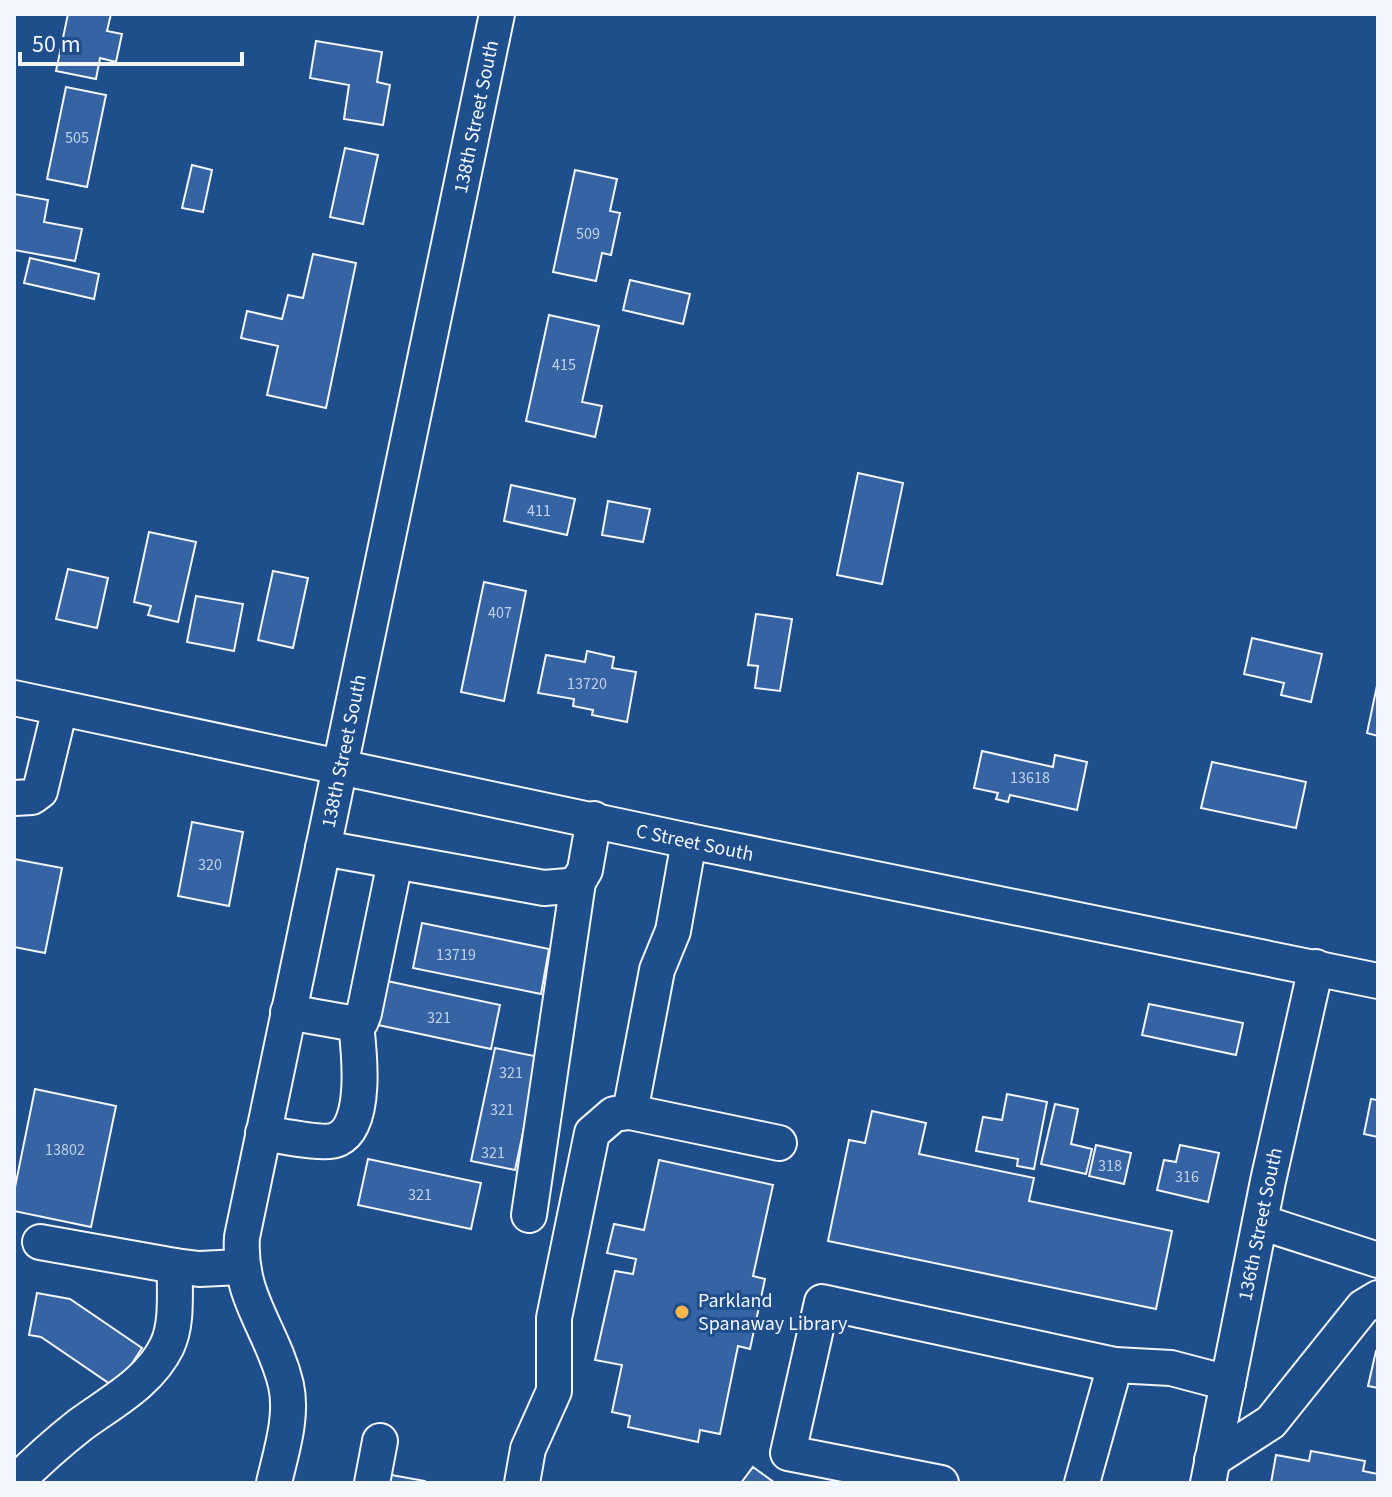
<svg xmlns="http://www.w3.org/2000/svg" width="1392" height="1497" font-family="'Source Sans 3',sans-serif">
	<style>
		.building { fill: #3563a3; stroke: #f2f6ff; stroke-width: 2 }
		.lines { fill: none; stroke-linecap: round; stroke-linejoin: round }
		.minor-casing { stroke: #f2f6ff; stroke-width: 38 }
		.minor { stroke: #1f4e8c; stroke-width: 34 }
		.poi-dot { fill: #ffb74d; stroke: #1f4e8c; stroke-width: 3 }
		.labels { text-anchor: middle; stroke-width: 6; stroke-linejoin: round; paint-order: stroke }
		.number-label { font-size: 16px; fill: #c3d1e8 }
		.street-label { font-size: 20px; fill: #f2f6ff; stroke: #1f4e8c }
		.poi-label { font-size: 20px; fill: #f2f6ff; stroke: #1f4e8c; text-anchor: start }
	</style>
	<rect width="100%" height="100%" fill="#1f4e8c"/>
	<!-- building -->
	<path class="building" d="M68 14H111L107 31 122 34 116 62 100 58 96 79 56 71Z
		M316 41 382 52 377 82 390 85 383 125 344 119 349 85 310 78Z
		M66 87 106 95 87 187 47 179Z
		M345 148 378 155 363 224 330 217Z
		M192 165 212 170 203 212 182 208Z
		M575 170 617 179 610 211 620 213 611 255 602 253 596 281 553 272Z
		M14 194 48 200 44 222 82 229 75 261 14 250Z
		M313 254 356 263 326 408 267 395 278 346 241 338 247 311 282 319 288 295 303 298Z
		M30 258 99 274 94 299 24 283Z
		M630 280 690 294 683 324 623 310Z
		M549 315 599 326 582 402 602 406 595 437 526 421Z
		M858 473 903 483 882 584 837 575Z
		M511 485 575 499 567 535 504 521Z
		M608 501 650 509 643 542 602 535Z
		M149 532 196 542 178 622 148 615 151 606 134 602Z
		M68 569 108 578 97 628 56 619Z
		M273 571 308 578 293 648 258 640Z
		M484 582 526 591 504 701 461 692Z
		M196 596 243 604 234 651 187 642Z
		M756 614 792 619 780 691 755 688 758 666 748 665Z
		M1252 638 1322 654 1311 702 1281 695 1284 683 1244 674Z
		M587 651 614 657 612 668 636 672 627 722 592 715 593 710 573 706 574 699 538 693 546 655 585 662Z
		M1378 681V736L1367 733Z
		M982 751 1053 767 1055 755 1087 762 1077 810 1010 795 1008 802 996 799 998 793 974 788Z
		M1212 762 1306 782 1296 828 1201 808Z
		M192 822 243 832 229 906 178 896Z
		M14 859 62 868 45 953 14 947Z
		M422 923 549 949 541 994 413 968Z
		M387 981 500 1005 491 1049 378 1025Z
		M1149 1004 1243 1023 1236 1055 1142 1035Z
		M495 1048 539 1057 515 1170 471 1161Z
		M35 1089 116 1106 91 1227 14 1211V1192Z
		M1007 1094 1047 1102 1034 1169 1017 1166 1018 1159 976 1151 983 1117 1002 1120Z
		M1371 1099 1378 1100V1137L1364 1134Z
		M1055 1104 1078 1109 1071 1144 1092 1149 1086 1174 1041 1164Z
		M872 1111 926 1123 919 1154 1034 1178 1029 1201 1172 1231 1156 1309 828 1241 849 1140 865 1143Z
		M1096 1145 1131 1153 1124 1184 1089 1176Z
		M1180 1145 1219 1153 1208 1202 1157 1190 1164 1160 1176 1162Z
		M368 1159 481 1183 471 1229 358 1205Z
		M659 1160 773 1185 753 1276 765 1279 750 1349 738 1346 720 1434 700 1430 698 1442 628 1427 630 1416 612 1412 622 1365 595 1360 615 1271 633 1274 636 1259 607 1253 614 1224 644 1230Z
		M37 1293 70 1299 142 1348 116 1388 41 1337 29 1335Z
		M1376 1351H1378V1388L1368 1386Z
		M1311 1451 1365 1461 1363 1471 1378 1474V1483H1271L1276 1455 1309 1461Z
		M753 1467 775 1483H741Z
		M386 1474 425 1481V1483H385Z"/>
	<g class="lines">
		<defs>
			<g id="minor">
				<path id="s1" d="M14 698 689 841 1378 981"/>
				<path d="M14 798 32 797 40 791 60 708"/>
				<path d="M323 848 544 888 568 886 578 882"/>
				<path d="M288 1012 356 1024"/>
				<path d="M630 1112 657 970 673 931 689 841"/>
				<path d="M263 1133C279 1135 325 1146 338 1139 368 1125 359 1050 356 1024L361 1021 364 1013 395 862"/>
				<path d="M529 1215 578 882 585 870 594 819"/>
				<path d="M1260 1222 1378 1260"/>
				<path d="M40 1242 175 1266 199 1269 241 1267"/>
				<path d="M1212 1460 1271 1422 1363 1307 1378 1298"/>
				<path d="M15 1483C36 1462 57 1443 80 1425 111 1402 149 1383 167 1346 178 1323 174 1291 175 1266"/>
				<path id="s2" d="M274 1483C281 1452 293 1417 286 1385 273 1330 238 1298 242 1237L497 14"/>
				<path d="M372 1483 380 1441"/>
				<path d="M522 1483 528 1449 554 1391V1318L592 1133 614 1114 630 1112 779 1143"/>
				<path d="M941 1483 788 1453 822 1302 1115 1365"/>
				<path d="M1082 1483 1115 1365 1171 1368 1228 1383"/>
				<path id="s3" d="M1208 1483 1268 1181 1316 967"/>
			</g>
		</defs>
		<!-- minor casing -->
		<use href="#minor" class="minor-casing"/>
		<!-- minor -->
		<use href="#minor" class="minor"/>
	</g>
	<!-- markers -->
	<circle class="poi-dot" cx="682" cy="1312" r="8"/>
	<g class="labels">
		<!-- number labels -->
		<g class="number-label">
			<text x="77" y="143">505</text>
			<text x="588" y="239">509</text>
			<text x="564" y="370">415</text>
			<text x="539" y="516">411</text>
			<text x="500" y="618">407</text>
			<text x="587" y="689">13720</text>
			<text x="1030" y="783">13618</text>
			<text x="210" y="870">320</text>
			<text x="456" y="960">13719</text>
			<text x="439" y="1023">321</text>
			<text x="511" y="1078">321</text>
			<text x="502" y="1115">321</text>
			<text x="65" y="1155">13802</text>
			<text x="493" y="1158">321</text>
			<text x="1110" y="1171">318</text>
			<text x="1187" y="1182">316</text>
			<text x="420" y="1200">321</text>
		</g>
		<!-- street labels -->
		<g class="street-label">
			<text dy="7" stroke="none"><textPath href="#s2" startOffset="1400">138th Street South</textPath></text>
			<text dy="7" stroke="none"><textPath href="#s2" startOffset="752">138th Street South</textPath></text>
			<text dy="7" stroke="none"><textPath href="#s1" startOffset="696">C Street South</textPath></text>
			<text dy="7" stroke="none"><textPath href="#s3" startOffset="264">136th Street South</textPath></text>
		</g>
		<!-- poi labels -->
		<g class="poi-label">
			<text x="698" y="1307">Parkland<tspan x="698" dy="23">Spanaway Library</tspan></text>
		</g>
	</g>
	<!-- border -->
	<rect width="1392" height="1497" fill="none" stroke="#f2f6ff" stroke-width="32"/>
	<!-- scale -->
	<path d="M20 52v12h222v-12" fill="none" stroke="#f2f6ff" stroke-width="4"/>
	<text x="32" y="52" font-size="24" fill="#f2f6ff" stroke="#1f4e8c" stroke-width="6" paint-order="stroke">50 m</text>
</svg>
